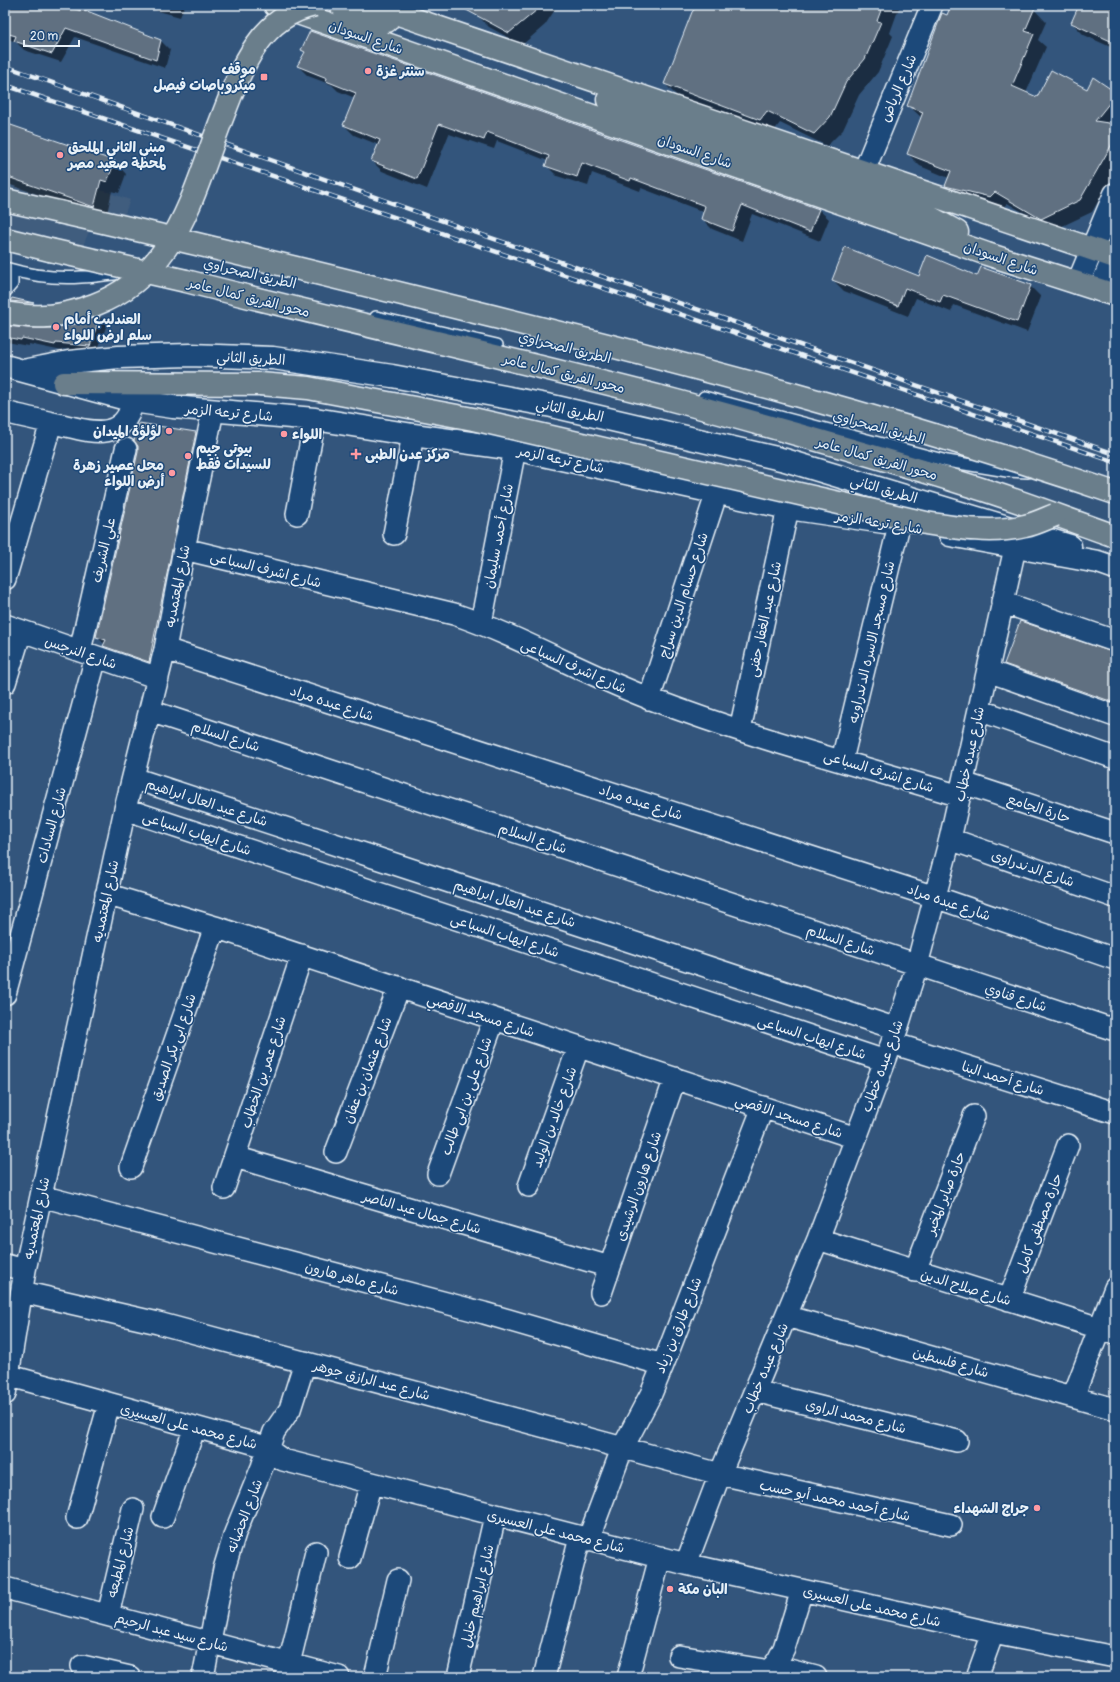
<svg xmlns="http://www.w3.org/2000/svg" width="1120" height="1682" font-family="Pangolin,'Playpen Sans Arabic',sans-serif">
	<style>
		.built { fill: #415d7e }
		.shadow { fill: #0007 }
		.building { fill: #617081; stroke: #e8f1f8 }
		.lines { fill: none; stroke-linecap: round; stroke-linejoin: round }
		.lane-casing { stroke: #e8f1f8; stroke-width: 14 }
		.street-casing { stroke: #e8f1f8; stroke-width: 24 }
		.secondary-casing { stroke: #e8f1f8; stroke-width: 25 }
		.primary-casing { stroke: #e8f1f8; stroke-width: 25 }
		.highway-casing { stroke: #e8f1f8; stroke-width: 25 }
		.lane { stroke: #1f4a7a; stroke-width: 11 }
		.street { stroke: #1f4a7a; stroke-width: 21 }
		.secondary { stroke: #1f4a7a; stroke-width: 22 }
		.primary { stroke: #6b7e8b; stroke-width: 22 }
		.highway { stroke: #6b7e8b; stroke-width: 22 }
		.rail-casing { stroke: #e8f1f8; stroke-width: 4.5 }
		.rail { stroke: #1f4a7a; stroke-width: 3; stroke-dasharray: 9; stroke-linecap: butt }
		.primary-bridge-casing { stroke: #e8f1f8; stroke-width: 25; stroke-linecap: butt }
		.highway-bridge-casing { stroke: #e8f1f8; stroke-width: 25; stroke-linecap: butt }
		.primary-bridge { stroke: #6b7e8b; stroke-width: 22 }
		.highway-bridge { stroke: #6b7e8b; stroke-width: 22 }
		.poi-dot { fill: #ff9aa2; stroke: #1f4a7a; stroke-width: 1.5 }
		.labels { text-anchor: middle; stroke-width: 3; stroke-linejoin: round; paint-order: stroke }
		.street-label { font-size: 14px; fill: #e8f1f8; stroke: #1f4a7a }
		.poi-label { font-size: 14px; font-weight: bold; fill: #e8f1f8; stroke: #1f4a7a; text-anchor: start }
	</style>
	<rect width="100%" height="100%" fill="#33557c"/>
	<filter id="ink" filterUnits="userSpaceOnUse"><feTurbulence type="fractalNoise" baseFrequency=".025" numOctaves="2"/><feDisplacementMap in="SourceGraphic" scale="8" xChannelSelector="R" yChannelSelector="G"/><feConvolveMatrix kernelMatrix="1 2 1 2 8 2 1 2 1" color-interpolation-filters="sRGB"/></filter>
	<g filter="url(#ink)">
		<!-- built -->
		<path class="built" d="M5 156 130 200 122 221 92 224 75 265 38 259 5 249Z"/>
		<!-- shadow -->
		<path class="shadow" d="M5 5H69L161 41 170 50 165 68 75 37 61 62 24 50 16 42 5 38Z
			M137 5H185L180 17Z
			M409 5H428L423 11Z
			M479 5H558L545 25 522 45 489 27 476 14Z
			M700 5H900L890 33 893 36 878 72 859 95 843 130 827 146 780 123 773 132 678 97 665 84Z
			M952 5H1030L1046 22 1038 40 1046 47 1026 93 1038 98 1087 90 1115 93V172L1092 212 1054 230 1007 203 1003 209 959 198 946 186 949 178 920 166 908 154 922 118 909 106Z
			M1080 5H1115V49L1084 35 1072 23Z
			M302 50 818 209 829 219 820 241 752 214 742 241 712 229 702 219 704 212 641 188 640 191 592 173 588 186 557 176 546 165 548 161 497 141 494 149 449 134 427 189 382 171 372 161 379 145 354 135 344 125 355 98 338 91 332 85 308 76 298 66 305 53Z
			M5 124 115 162 126 174 119 193 112 191 106 218 5 183Z
			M919 277 978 278 1030 286 1041 297 1027 332 954 305 951 312 916 298 908 316 844 291 833 280Z
			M12 299 33 304 38 310 18 308 12 301Z
			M100 317 107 324 97 352 63 349 62 351 29 344 28 346 7 342 5 340V327L28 329H52L75 325Z
			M140 424 196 433 210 448 163 676 118 660 97 636 139 452Z
			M1115 654V709L1015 674 1005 664Z"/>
		<!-- building -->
		<path class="building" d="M5 5H64L81 11 82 9 161 40 156 60 66 28 52 54 14 41 16 36 5 33Z
			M457 5H543L509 33Z
			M698 5H883L877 21 881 22 865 59 846 82 830 117 814 134 767 111 760 120 664 84 692 12Z
			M951 5H1036L1025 31 1034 34 1012 86 1037 97 1051 70 1087 89 1093 77 1115 92V96L1095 121 1115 124V139L1080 200 1041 219 995 192 990 197 945 186 951 171 907 154 923 112 907 106 942 13 947 15Z
			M1079 5H1115V43L1071 23Z
			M310 31 615 138 819 209 810 232 742 205 732 231 701 219 705 206 631 178 630 181 582 163 577 177 545 166 549 156 487 132 484 140 439 124 417 179 371 161 380 140 343 125 356 93 326 81 327 78 297 66 305 52 301 50Z
			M5 123 115 161 107 182 101 180 94 207 5 176Z
			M845 247 919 276 927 255 977 276 981 267 1031 285 1017 322 943 295 940 302 905 288 898 306 832 280Z
			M12 298 34 303 10 301Z
			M100 316 90 346 56 343 55 345 22 338 21 340 5 337V326L28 328H51L75 324Z
			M139 423 196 432 149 662 103 646 106 640 96 637 138 452V446L134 441Z
			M1020 621 1115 653V696L1113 702 1004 664Z"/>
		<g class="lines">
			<defs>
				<path id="lane" d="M5 268C29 275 56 279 81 277 95 277 108 274 122 273
					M5 292 12 284V275L6 268
					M376 317 497 345
					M704 397 947 461 1007 471 1028 472"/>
				<path id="street" d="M864 171 932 5
					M5 412C24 417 43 421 62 425 92 432 124 442 133 401
					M297 514 315 419
					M394 534 413 435
					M184 549 454 614C522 637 584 674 651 699 752 738 857 765 960 796
					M5 579 51 423
					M1002 602 1115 641
					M481 623 515 449
					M5 625 158 678
					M165 649 935 897 1115 959
					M80 651 126 449
					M988 671 1115 716
					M5 683 21 631
					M649 699 717 492
					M979 710 1115 758
					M150 711 1115 1030
					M740 730 788 508
					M842 760 899 525
					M133 778 897 1029
					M963 783 1115 833
					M125 809 885 1061
					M950 839 1115 897
					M106 894 215 927 856 1138
					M5 994 96 657
					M892 1043 1115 1113
					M336 1152 399 987
					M235 1157 610 1267
					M131 1167 215 927
					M438 1174 494 1019
					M529 1186 578 1048
					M224 1188 302 955
					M41 1196 484 1313 663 1365
					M818 1239 1115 1333
					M5 1265 25 1270
					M915 1271 974 1116
					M22 1292 158 1323 720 1474 951 1525
					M601 1293 675 1078
					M1009 1300 1068 1145
					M786 1316 1115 1409
					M7 1375 263 1446 283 1460 686 1564 993 1633 1115 1657
					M755 1391 957 1441
					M5 1394 25 1270 41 1196 125 809 165 649 184 549 213 411
					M1073 1397 1115 1288
					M163 1517 195 1427
					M77 1518 109 1404
					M588 1540 622 1449 651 1394 663 1365 763 1107
					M350 1558 371 1483
					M686 1564 720 1474 818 1239 897 1029 917 965 950 839 1015 548
					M5 1588 339 1677
					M108 1615 133 1509
					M679 1656 769 1671
					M82 1666 130 1677
					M774 1666 816 1677
					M286 1676 316 1552
					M203 1677 224 1569 235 1533 262 1467 274 1432 290 1409 305 1362
					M375 1677 398 1580
					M458 1677 495 1516
					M544 1677 580 1538
					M628 1677 660 1557
					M765 1677 778 1660 784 1648 802 1590
					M977 1677 993 1633"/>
				<path id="secondary" d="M1078 283 1115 194
					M1100 290 1115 254
					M5 366 133 401 173 407 315 419 413 435 515 449 788 508 884 522
					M28 370 69 362 119 357 190 355 273 358 392 376 552 406 785 460 1070 546
					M950 535 1098 562 1115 568"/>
				<path id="primary" d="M275 5 987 254 1115 295
					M341 5 387 21
					M372 5 1115 257
					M608 100 922 213 957 232"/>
				<path id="highway" d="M5 200 59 212
					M5 239 50 250
					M186 281C350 323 516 359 680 402 776 428 873 455 968 485 1018 500 1066 519 1115 536
					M64 383 260 384"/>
			</defs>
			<!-- lane casing -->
			<use href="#lane" class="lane-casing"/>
			<!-- street casing -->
			<use href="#street" class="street-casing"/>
			<!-- secondary casing -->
			<use href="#secondary" class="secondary-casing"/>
			<!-- primary casing -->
			<use href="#primary" class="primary-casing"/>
			<!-- highway casing -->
			<use href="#highway" class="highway-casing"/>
			<!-- lane -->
			<use href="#lane" class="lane"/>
			<!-- street -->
			<use href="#street" class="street"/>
			<!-- secondary -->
			<use href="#secondary" class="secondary"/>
			<!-- primary -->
			<use href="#primary" class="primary"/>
			<!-- highway -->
			<use href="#highway" class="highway"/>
			<defs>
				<path id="rail" d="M5 66 471 231 1115 454
					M5 85 1115 462"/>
			</defs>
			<!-- rail casing -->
			<use href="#rail" class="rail-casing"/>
			<!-- rail -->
			<use href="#rail" class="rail"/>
			<defs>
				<path id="primary-bridge" d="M5 313C38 319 62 317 94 305 123 294 148 274 166 248 191 213 206 159 222 118 240 71 259 16 315 5"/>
				<path id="highway-bridge" d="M59 212C197 243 334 277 471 311 688 364 904 421 1115 493
					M50 250 186 281
					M260 384 308 388 473 419 926 523C957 528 994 534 1025 526 1035 524 1045 519 1055 515"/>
			</defs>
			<!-- primary-bridge casing -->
			<use href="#primary-bridge" class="primary-bridge-casing"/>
			<!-- highway-bridge casing -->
			<use href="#highway-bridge" class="highway-bridge-casing"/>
			<!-- primary-bridge -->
			<use href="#primary-bridge" class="primary-bridge"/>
			<!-- highway-bridge -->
			<use href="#highway-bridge" class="highway-bridge"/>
		</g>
	</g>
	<!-- markers -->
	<g class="poi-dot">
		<circle cx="368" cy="71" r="4"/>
		<rect x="260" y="73" width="8" height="8" rx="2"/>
		<circle cx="60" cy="155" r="4"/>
		<circle cx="56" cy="327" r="4"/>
		<circle cx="169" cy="431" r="4"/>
		<circle cx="284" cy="434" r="4"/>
		<path d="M354 448h4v4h4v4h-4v4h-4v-4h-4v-4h4z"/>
		<circle cx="188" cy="456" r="4"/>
		<circle cx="172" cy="473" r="4"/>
		<circle cx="1037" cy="1508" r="4"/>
		<circle cx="670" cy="1589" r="4"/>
	</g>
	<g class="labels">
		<!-- street labels -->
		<g class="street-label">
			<text transform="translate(366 37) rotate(19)" y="5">شارع السودان</text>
			<text transform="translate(898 88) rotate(-67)" y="5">شارع الرياض</text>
			<text transform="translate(695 151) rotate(19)" y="5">شارع السودان</text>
			<text transform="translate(1001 258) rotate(19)" y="5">شارع السودان</text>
			<text transform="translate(250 273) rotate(13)" y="5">الطريق الصحراوي</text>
			<text transform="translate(249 297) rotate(14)" y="5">محور الفريق كمال عامر</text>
			<text transform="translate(565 347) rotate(14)" y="5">الطريق الصحراوي</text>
			<text transform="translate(251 358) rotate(3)" y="5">الطريق الثاني</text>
			<text transform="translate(564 373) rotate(14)" y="5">محور الفريق كمال عامر</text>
			<text transform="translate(570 410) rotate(12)" y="5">الطريق الثاني</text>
			<text transform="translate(229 412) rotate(5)" y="5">شارع ترعه الزمر</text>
			<text transform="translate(879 427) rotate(15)" y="5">الطريق الصحراوي</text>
			<text transform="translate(877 458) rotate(16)" y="5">محور الفريق كمال عامر</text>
			<text transform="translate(561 459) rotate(12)" y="5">شارع ترعه الزمر</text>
			<text transform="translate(884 489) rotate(16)" y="5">الطريق الثاني</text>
			<text transform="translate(879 522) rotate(9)" y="5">شارع ترعه الزمر</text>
			<text transform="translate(498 536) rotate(-79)" y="5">شارع أحمد سليمان</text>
			<text transform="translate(103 550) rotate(-77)" y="5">علي الشريف</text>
			<text transform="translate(266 569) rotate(14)" y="5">شارع اشرف السباعى</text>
			<text transform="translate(177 586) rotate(-79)" y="5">شارع المعتمديه</text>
			<text transform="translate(683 595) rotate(-72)" y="5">شارع حسام الدين سراج</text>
			<text transform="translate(764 619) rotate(-78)" y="5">شارع عبد الغفار حفنى</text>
			<text transform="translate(871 642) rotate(-77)" y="5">شارع مسجد الاسره الدندراويه</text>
			<text transform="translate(81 652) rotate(19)" y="5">شارع النرجس</text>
			<text transform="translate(574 666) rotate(24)" y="5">شارع اشرف السباعى</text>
			<text transform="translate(332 703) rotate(18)" y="5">شارع عبده مراد</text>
			<text transform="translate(226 736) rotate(18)" y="5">شارع السلام</text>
			<text transform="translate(969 754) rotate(-78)" y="5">شارع عبده خطاب</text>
			<text transform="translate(879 771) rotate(17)" y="5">شارع اشرف السباعى</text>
			<text transform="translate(207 802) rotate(18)" y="5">شارع عبد العال ابراهيم</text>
			<text transform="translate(641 802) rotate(18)" y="5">شارع عبده مراد</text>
			<text transform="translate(1039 808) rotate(18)" y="5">حارة الجامع</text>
			<text transform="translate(51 825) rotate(-75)" y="5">شارع السادات</text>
			<text transform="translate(197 833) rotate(18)" y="5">شارع ايهاب السباعى</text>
			<text transform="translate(533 838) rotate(18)" y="5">شارع السلام</text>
			<text transform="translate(1033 868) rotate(19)" y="5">شارع الدندراوى</text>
			<text transform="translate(105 901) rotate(-78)" y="5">شارع المعتمديه</text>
			<text transform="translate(949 902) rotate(19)" y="5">شارع عبده مراد</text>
			<text transform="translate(515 903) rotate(18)" y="5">شارع عبد العال ابراهيم</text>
			<text transform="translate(505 935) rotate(18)" y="5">شارع ايهاب السباعى</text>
			<text transform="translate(841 940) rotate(18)" y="5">شارع السلام</text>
			<text transform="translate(1016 997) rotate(18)" y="5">شارع قناوي</text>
			<text transform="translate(481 1015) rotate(18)" y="5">شارع مسجد الاقصي</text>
			<text transform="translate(812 1037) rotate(18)" y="5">شارع ايهاب السباعى</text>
			<text transform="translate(173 1047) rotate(-71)" y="5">شارع ابى بكر الصديق</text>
			<text transform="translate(882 1066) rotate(-70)" y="5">شارع عبده خطاب</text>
			<text transform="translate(367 1070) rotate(-69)" y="5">شارع عثمان بن عفان</text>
			<text transform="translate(263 1072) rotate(-72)" y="5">شارع عمر بن الخطاب</text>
			<text transform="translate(1003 1078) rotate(17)" y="5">شارع أحمد البنا</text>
			<text transform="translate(466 1096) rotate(-70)" y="5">شارع على بن ابى طالب</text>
			<text transform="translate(789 1116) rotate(18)" y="5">شارع مسجد الاقصي</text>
			<text transform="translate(554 1117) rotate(-70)" y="5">شارع خالد بن الوليد</text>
			<text transform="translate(638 1186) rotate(-71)" y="5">شارع هارون الرشيدى</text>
			<text transform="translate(945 1193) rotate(-69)" y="5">حارة صابر المخبر</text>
			<text transform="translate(422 1212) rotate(16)" y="5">شارع جمال عبد الناصر</text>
			<text transform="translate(36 1218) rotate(-78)" y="5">شارع المعتمديه</text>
			<text transform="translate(1039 1223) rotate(-69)" y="5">حارة مصطفى كامل</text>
			<text transform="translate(352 1278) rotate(15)" y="5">شارع ماهر هارون</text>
			<text transform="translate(966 1287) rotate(17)" y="5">شارع صلاح الدين</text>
			<text transform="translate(678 1325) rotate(-68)" y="5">شارع طارق بن زياد</text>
			<text transform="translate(951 1362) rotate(16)" y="5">شارع فلسطين</text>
			<text transform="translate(765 1368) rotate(-67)" y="5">شارع عبده خطاب</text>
			<text transform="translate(372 1380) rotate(15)" y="5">شارع عبد الرازق جوهر</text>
			<text transform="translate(856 1416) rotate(14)" y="5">شارع محمد الراوى</text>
			<text transform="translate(189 1426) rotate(15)" y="5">شارع محمد على العسيرى</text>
			<text transform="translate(835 1500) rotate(12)" y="5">شارع أحمد محمد أبو حسب</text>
			<text transform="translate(244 1516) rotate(-69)" y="5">شارع الحضانه</text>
			<text transform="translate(556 1531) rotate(14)" y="5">شارع محمد على العسيرى</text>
			<text transform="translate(120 1562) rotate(-76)" y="5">شارع المطبعه</text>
			<text transform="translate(477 1596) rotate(-77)" y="5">شارع ابراهيم خليل</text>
			<text transform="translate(872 1606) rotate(13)" y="5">شارع محمد على العسيرى</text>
			<text transform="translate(172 1632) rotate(15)" y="5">شارع سيد عبد الرحيم</text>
		</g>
		<!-- poi labels -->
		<g class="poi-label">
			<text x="256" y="74" text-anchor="end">موقف<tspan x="256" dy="16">ميكروباصات فيصل</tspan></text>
			<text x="376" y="76">سنتر غزة</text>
			<text x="68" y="152">مبني الثاني الملحق<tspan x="68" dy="16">لمحطة صعيد مصر</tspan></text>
			<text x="64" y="324">العندليب أمام<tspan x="64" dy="16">سلم ارض اللواء</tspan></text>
			<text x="161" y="436" text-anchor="end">لؤلؤة الميدان</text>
			<text x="292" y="439">اللواء</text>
			<text x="196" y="453">بيوتى جيم<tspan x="196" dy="16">للسيدات فقط</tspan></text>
			<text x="365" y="459">مركز عدن الطبى</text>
			<text x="164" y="470" text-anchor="end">محل عصير زهرة<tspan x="164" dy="16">أرض اللواء</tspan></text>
			<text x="1029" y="1513" text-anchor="end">جراج الشهداء</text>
			<text x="678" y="1594">البان مكة</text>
		</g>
	</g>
	<!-- margin -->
	<rect width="1120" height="1682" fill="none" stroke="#1f4a7a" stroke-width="20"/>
	<rect x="10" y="10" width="1100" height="1662" fill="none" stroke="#e8f1f8" stroke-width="1.5" filter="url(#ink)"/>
	<!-- scale -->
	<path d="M24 40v6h55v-6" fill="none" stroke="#e8f1f8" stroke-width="2"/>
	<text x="30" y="40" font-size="12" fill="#e8f1f8" stroke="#1f4a7a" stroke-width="3" paint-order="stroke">20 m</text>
</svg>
